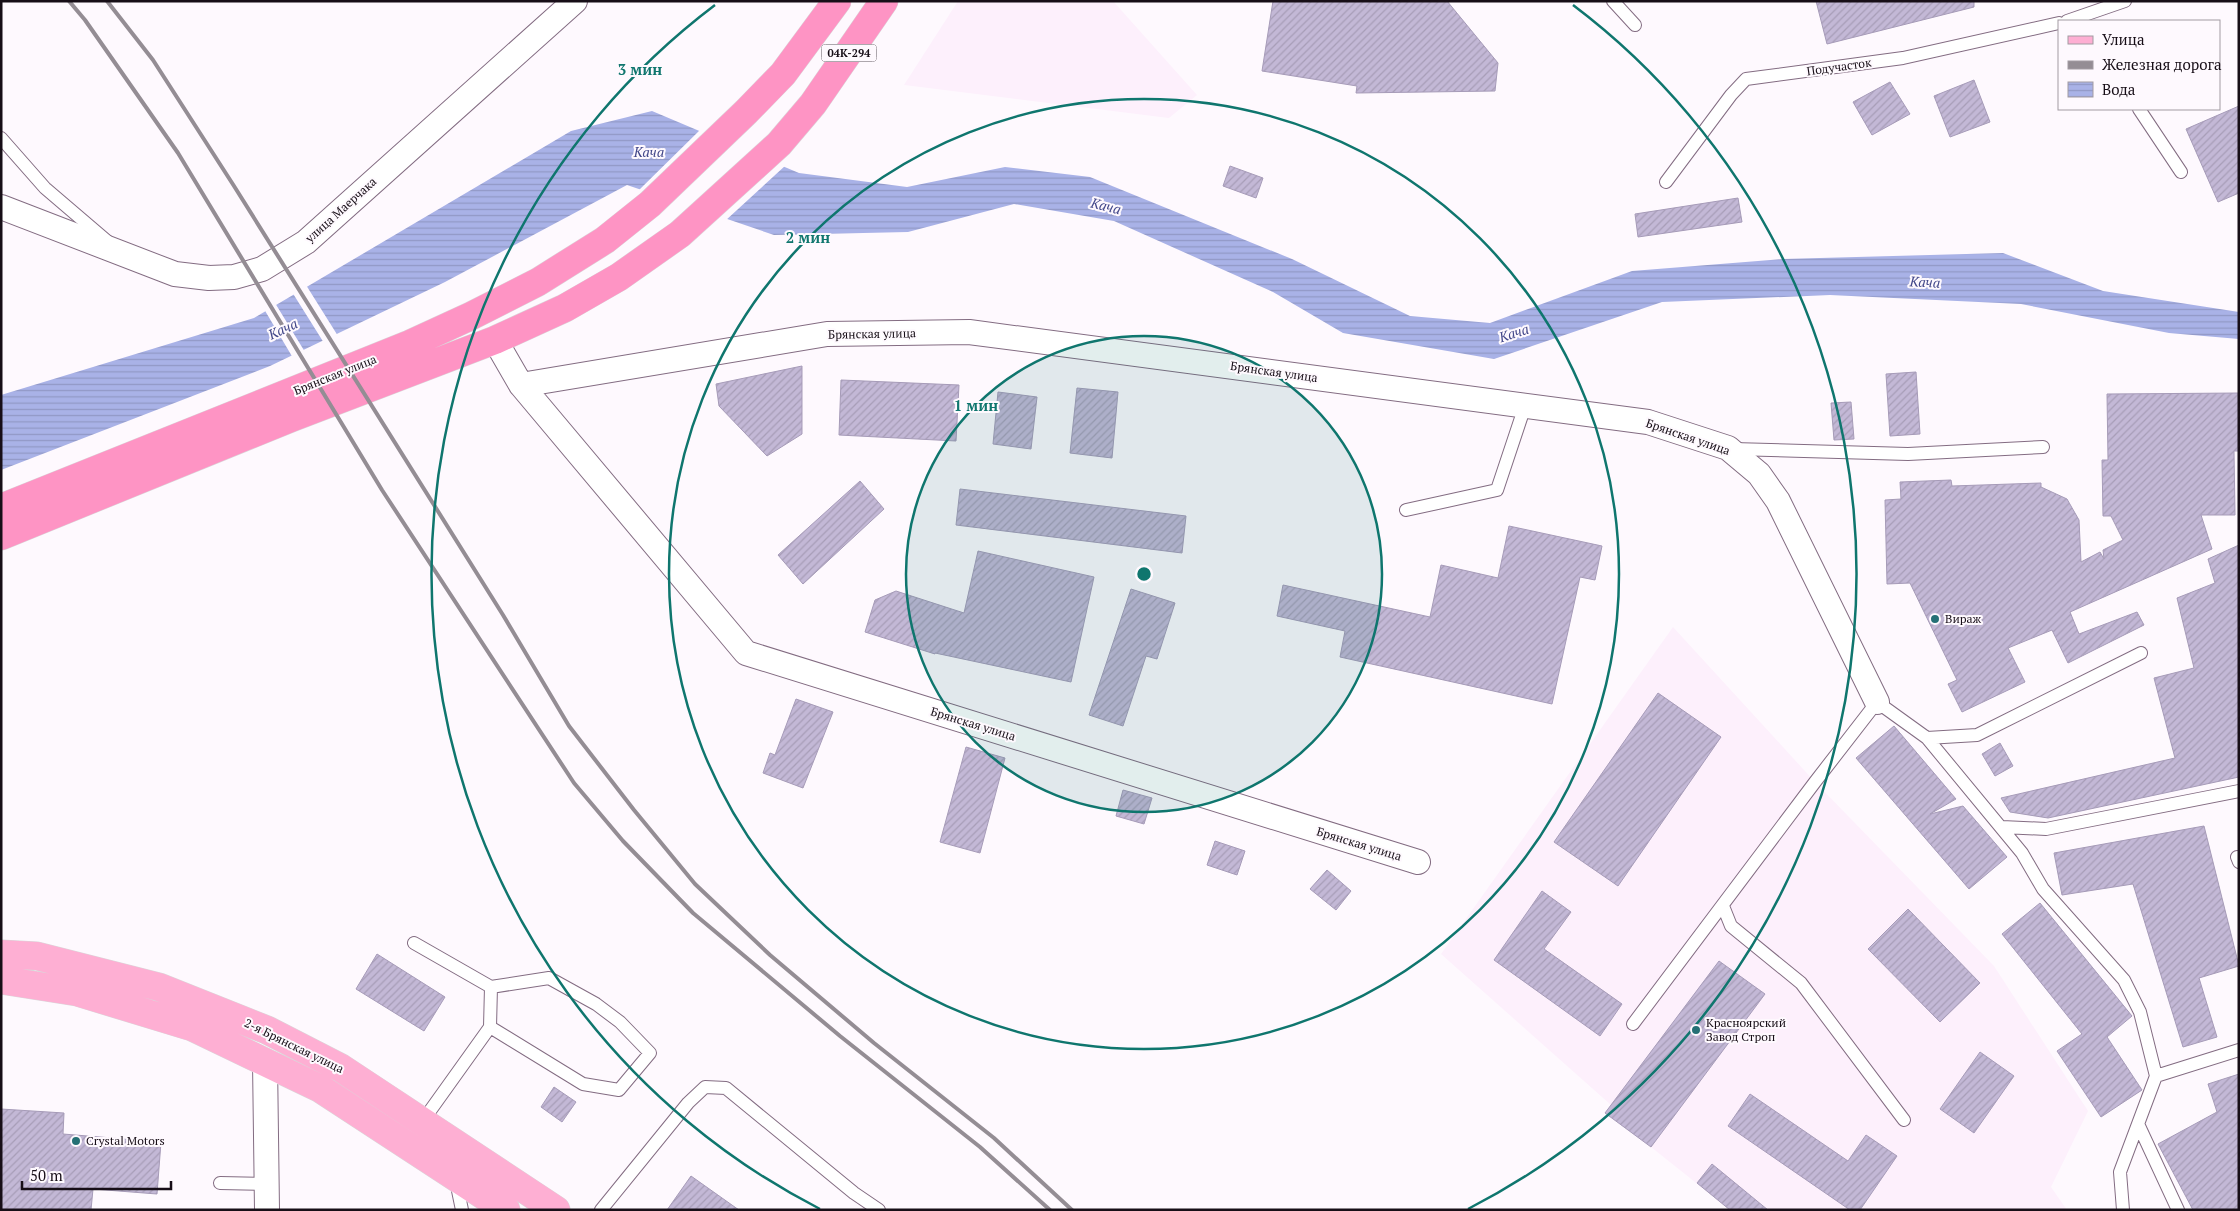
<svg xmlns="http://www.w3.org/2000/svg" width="2240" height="1211" font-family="'PT Serif',serif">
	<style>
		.built { fill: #fdf0fc }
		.water { fill: url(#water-rules) }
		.pier { fill: #fef9fe }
		.building { fill: url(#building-hatch); stroke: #a69bb8 }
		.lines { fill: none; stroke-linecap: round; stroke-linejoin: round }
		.service-casing { stroke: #836c82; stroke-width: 14 }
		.minor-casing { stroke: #836c82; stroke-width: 26 }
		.primary-casing { stroke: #dad8da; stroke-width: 29 }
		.trunk-casing { stroke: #dad8da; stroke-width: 29 }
		.service { stroke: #fff; stroke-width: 12 }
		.minor { stroke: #fff; stroke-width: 24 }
		.primary { stroke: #feafd3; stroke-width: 28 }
		.trunk { stroke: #fe94c4; stroke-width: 28 }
		.rail { stroke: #948d94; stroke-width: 4 }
		.ring { fill: none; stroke: #0f766e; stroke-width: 2.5 }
		.poi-dot { fill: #257075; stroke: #fef9fe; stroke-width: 2 }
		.labels { text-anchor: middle; stroke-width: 4; stroke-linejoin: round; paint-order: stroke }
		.shield { fill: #fef9fe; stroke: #5c545c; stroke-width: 1 }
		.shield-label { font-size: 11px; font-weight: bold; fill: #170e17 }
		.street-label { font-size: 12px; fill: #170e17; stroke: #fef9fe }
		.poi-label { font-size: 12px; fill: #170e17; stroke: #fef9fe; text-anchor: start }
		.water-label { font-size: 14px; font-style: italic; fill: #43488a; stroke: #fef9fe }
		.centre { fill: #0f766e; stroke: #fef9fe; stroke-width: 2.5 }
		.ring-label { font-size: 15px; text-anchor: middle; font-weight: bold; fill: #0f766e; stroke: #fef9fe; stroke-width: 4; stroke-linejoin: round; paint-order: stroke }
	</style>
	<defs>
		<pattern id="water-rules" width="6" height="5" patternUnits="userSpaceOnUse" patternTransform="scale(1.25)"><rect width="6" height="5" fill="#a9b2e7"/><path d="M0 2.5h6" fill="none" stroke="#9198c5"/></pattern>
		<pattern id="building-hatch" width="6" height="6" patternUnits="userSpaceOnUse" patternTransform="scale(1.25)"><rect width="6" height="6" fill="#c3b8d6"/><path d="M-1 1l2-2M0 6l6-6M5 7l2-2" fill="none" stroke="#a79db7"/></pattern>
	</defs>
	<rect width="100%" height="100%" fill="#fef9fe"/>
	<!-- built -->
	<path class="built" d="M958 1H1113L1197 95 1169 118 904 85Z
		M1673 627 1815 782 1994 966 2088 1111 2051 1187 2067 1210H1730L1651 1147 1605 1113 1611 1105 1441 954Z"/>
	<!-- water -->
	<path class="water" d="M652 111 799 173 907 187 1005 167 1090 177 1292 259 1410 316 1490 323 1632 271 1783 259 2003 253 2103 291 2239 312V339L2169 333 2021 304 1830 295 1662 302 1494 359 1343 333 1273 292 1114 221 1014 204 908 232 774 235 627 185 445 282 270 366 1 470V395L254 318 571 131Z"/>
	<!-- pier -->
	<path class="pier" d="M701 129 786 165 725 221 638 191Z
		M306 285 338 336 324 343 292 292Z
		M275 303 305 352 293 358 264 309Z"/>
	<!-- building -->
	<path class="building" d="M1273 1H1447L1498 63 1495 91 1356 93 1357 86 1262 71Z
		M1816 1H1974V7L1827 44Z
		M1974 80 1990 122 1950 137 1934 96Z
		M1890 82 1910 114 1872 135 1853 102Z
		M2239 106V193L2218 202 2186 129Z
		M1230 166 1263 178 1256 198 1223 186Z
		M1738 198 1742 222 1638 237 1635 214Z
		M802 366V434L767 456 719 406 716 384Z
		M1916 372 1920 434 1890 436 1886 374Z
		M841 380 959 385 956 441 839 435Z
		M1077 388 1118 392 1112 458 1070 453Z
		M998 392 1037 397 1031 449 993 444Z
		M2239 393V451H2234L2235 515H2201L2212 549 2070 612 2079 634 2137 612 2144 625 2068 663 2052 630 2008 648 2025 682 1962 712 1948 684 1957 680 1910 583 1887 584 1885 500 1901 499 1900 482 1951 480 1952 486 2041 483V487L2067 499 2079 520 2081 562 2100 552 2104 559 2103 550 2123 540 2111 516H2103L2102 460H2108L2107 394Z
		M1851 402 1854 439 1834 440 1831 403Z
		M860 481 884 509 803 584 778 555Z
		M960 489 1186 516 1182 553 956 525Z
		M1509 526 1602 546 1595 580 1580 577 1552 704 1340 657 1345 631 1277 616 1283 585 1430 617 1441 565 1498 578Z
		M2239 545V777L2048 818 2010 812 2001 798 2175 758 2154 678 2194 668 2177 598 2215 583 2208 559Z
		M978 551 1094 577 1071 682 935 653V654L865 632 875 600 896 591 964 613Z
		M1131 589 1175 603 1157 659 1146 656 1123 726 1089 715Z
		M1658 693 1721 737 1618 886 1554 842Z
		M796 699 833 712 803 788 763 773 770 753 775 755Z
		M1894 726 1956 799 1930 814 1963 806 2007 857 1969 889 1856 758Z
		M2000 743 2013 766 1995 776 1982 754Z
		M966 747 1005 758 980 853 940 842Z
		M1123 790 1152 798 1144 824 1116 816Z
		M2204 826 2239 966 2199 978 2217 1037 2183 1047 2133 884 2062 895 2054 853Z
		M1215 841 1245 851 1237 875 1207 865Z
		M1327 870 1351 891 1336 910 1310 889Z
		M1542 891 1571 912 1544 949 1622 1004 1600 1036 1494 960Z
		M2040 903 2132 1016 2107 1037 2142 1090 2101 1117 2057 1051 2082 1034 2002 934Z
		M1908 909 1980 983 1940 1022 1868 949Z
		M377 954 445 997 424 1031 356 989Z
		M1719 961 1765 994 1651 1147 1605 1113Z
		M1980 1052 2014 1076 1974 1133 1940 1109Z
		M2239 1074V1210H2193L2158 1144 2217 1112 2208 1084Z
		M554 1087 576 1102 562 1122 541 1107Z
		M1750 1094 1848 1161 1866 1135 1897 1156 1860 1210H1850L1728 1126Z
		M1 1109 64 1113 63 1134 161 1142 157 1194 93 1189 91 1210H1Z
		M1712 1164 1768 1210H1730L1697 1183Z
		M691 1176 739 1210H667Z"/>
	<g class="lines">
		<defs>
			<path id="service" d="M1613 1 1635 25
				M2067 21 2125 1
				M2139 109 2181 172
				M1 138 45 188 107 241
				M1666 182 1731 95 1746 79 1903 58 2059 23
				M1733 449 1908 454 2043 447
				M1406 510 1497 490 1525 406
				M1927 738 2022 853 2043 889 2124 980 2140 1012 2156 1076 2239 1050
				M2002 827 2046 829 2239 791
				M2237 857 2239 862
				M1723 906 1731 926 1801 983 1904 1120
				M414 943 491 987 549 978 596 1004 620 1022 650 1053 619 1090 583 1084 490 1027
				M1633 1024 1815 782 1877 702 1927 738 1977 735 2141 653
				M422 1122 490 1027 491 987
				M2139 1126 2178 1210
				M456 1181 462 1210
				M220 1183 267 1184
				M601 1210 688 1103 705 1087 726 1088 854 1193 879 1210
				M2123 1210 2120 1172 2156 1076"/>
			<path id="minor" d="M1 207 175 274 209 278 234 277 262 269 306 242 575 1
				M495 340 521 385 746 653 1418 862
				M521 385 827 334 969 332 1648 422 1728 448 1759 474 1778 501 1877 702
				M265 1062 267 1210"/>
			<path id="primary" d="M1 954 37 956 159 987 267 1030 341 1068 556 1210
				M1 980 77 992 192 1027 321 1089 506 1210"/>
			<path id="trunk" d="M1 508 410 344 471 316 538 282 605 240 650 204 746 112 783 74 837 1
				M1 536 291 418 495 340 565 308 619 277 680 234 779 144 813 104 884 1"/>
		</defs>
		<!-- service casing -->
		<use href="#service" class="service-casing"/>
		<!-- minor casing -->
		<use href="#minor" class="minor-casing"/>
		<!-- primary casing -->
		<use href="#primary" class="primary-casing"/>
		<!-- trunk casing -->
		<use href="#trunk" class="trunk-casing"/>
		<!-- service -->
		<use href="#service" class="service"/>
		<!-- minor -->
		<use href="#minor" class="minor"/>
		<!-- primary -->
		<use href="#primary" class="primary"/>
		<!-- trunk -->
		<use href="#trunk" class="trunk"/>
		<!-- rail -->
		<path class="rail" d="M69 1 85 20 178 153 382 490 574 783 623 841 693 913 840 1036 980 1147 1050 1210
			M107 1 153 60 234 186 503 615 569 726 634 810 695 884 770 955 874 1043 994 1138 1072 1210"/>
	</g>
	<!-- distance rings -->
	<circle cx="1144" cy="574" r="238" fill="#0f766e" fill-opacity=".12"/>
	<g class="ring">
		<circle cx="1144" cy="574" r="238"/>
		<circle cx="1144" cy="574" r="475"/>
		<path d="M820 1209A713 713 0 0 1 715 5M1573 5A713 713 0 0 1 1468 1209"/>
	</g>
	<!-- markers -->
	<g class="poi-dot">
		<circle cx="1935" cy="619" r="5"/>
		<circle cx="1696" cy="1030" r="5"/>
		<circle cx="76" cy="1141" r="5"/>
	</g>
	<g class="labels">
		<!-- shield labels -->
		<rect class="shield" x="821.5" y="44.5" width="55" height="17" rx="4"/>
		<g class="shield-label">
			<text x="849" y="57">04К-294</text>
		</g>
		<!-- street labels -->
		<g class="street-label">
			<text transform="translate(1839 67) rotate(-8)" y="4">Подучасток</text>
			<text transform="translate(341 210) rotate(-42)" y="4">улица Маерчака</text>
			<text transform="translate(872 334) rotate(-1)" y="4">Брянская улица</text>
			<text transform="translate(1274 372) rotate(8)" y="4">Брянская улица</text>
			<text transform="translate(335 375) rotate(-22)" y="4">Брянская улица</text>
			<text transform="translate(1688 437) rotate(19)" y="4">Брянская улица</text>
			<text transform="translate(973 724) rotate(17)" y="4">Брянская улица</text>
			<text transform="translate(1359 844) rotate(17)" y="4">Брянская улица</text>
			<text transform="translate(294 1046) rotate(26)" y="4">2-я Брянская улица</text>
		</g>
		<!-- poi labels -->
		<g class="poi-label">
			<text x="1945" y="623">Вираж</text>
			<text x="1706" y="1027">Красноярский<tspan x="1706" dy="14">Завод Строп</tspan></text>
			<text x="86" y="1145">Crystal Motors</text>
		</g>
		<!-- water labels -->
		<g class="water-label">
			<text x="649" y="157">Кача</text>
			<text transform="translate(1106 206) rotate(14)" y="5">Кача</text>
			<text transform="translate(1925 282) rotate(3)" y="5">Кача</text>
			<text transform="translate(283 329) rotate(-25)" y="5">Кача</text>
			<text transform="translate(1514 333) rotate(-18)" y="5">Кача</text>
		</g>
	</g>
	<circle cx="1144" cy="574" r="8" class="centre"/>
	<g class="ring-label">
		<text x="640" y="75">3 мин</text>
		<text x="808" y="243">2 мин</text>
		<text x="976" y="411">1 мин</text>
	</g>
	<!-- border -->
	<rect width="2240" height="1211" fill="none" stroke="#170e17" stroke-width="5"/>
	<!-- legend -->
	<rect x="2058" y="20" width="162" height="90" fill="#fef9fe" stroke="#a29ba2"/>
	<rect x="2068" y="36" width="25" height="8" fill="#feafd3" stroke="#a29ba2"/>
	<text x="2102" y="45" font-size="15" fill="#170e17">Улица</text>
	<rect x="2068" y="61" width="25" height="8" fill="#948d94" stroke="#a29ba2"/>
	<text x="2102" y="70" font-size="15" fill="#170e17">Железная дорога</text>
	<rect x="2068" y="82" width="25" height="15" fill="url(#water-rules)" stroke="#a29ba2"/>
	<text x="2102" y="95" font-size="15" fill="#170e17">Вода</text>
	<!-- scale -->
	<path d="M22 1181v8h149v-8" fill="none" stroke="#170e17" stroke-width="2.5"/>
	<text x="30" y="1181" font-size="15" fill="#170e17" stroke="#fef9fe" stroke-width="4" paint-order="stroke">50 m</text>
</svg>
